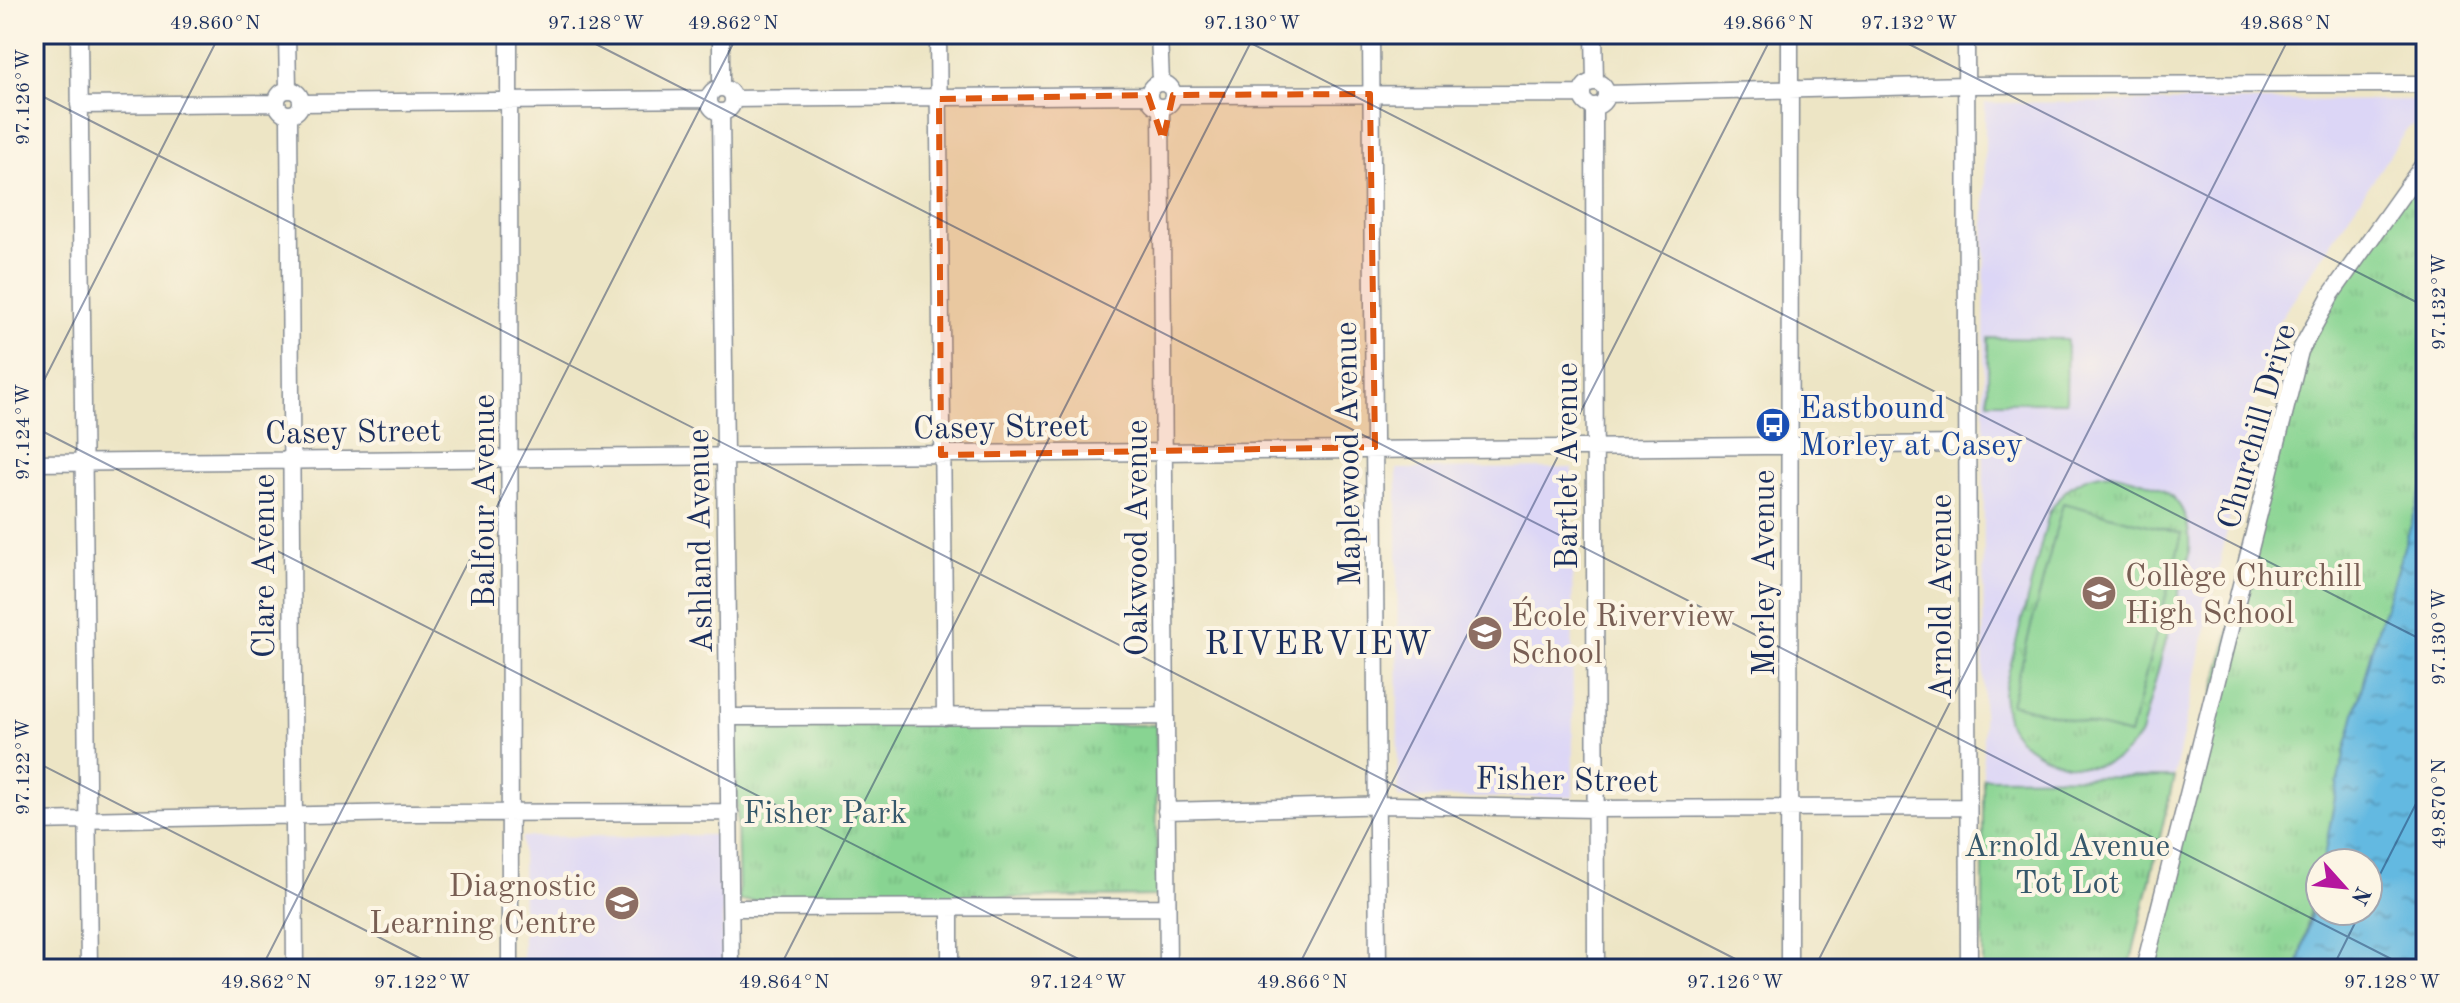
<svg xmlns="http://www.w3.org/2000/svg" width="2460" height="1003" font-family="'Old Standard TT',serif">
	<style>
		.built { fill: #dcd6f6 }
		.grass { fill: url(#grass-tufts); stroke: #528278; stroke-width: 2 }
		.pitch { fill: #88d492; stroke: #528278; stroke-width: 2 }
		.water { fill: url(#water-ripples); stroke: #4074a0; stroke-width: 2 }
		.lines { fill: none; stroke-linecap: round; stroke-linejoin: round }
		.minor-casing { stroke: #848a92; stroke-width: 19 }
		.minor { stroke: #fff; stroke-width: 16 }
		.marked { fill: #de5710; fill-opacity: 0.2; stroke: #de5710; stroke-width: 6; stroke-dasharray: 16 10; stroke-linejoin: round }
		.ticks { fill: none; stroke: #1b2f5e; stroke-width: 2; stroke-opacity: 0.45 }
		.labels { text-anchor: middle; stroke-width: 8; stroke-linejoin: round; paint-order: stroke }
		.transit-label { font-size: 32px; fill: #164399; stroke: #fcf5e5; text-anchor: start }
		.street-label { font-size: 32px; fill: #1b2f5e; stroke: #fcf5e5 }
		.education-label { font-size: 32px; fill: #785e54; stroke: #fcf5e5; text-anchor: start }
		.park-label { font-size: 32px; fill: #36586b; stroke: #fcf5e5 }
		.neighbourhood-label { font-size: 34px; letter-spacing: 2px; fill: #1b2f5e; stroke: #fcf5e5 }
		.neatline { fill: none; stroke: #1b2f5e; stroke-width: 3 }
		.ticks-label { font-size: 20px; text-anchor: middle; fill: #1b2f5e }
	</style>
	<defs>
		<pattern id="grass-tufts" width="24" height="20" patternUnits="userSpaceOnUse" patternTransform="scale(2)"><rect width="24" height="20" fill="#88d492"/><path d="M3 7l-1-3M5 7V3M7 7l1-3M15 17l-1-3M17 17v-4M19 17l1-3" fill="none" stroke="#75b680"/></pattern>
		<pattern id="water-ripples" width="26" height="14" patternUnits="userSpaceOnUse" patternTransform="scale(2)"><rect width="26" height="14" fill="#64b9e1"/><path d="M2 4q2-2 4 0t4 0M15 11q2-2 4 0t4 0" fill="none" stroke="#5297ba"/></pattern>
	</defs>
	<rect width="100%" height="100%" fill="#fcf5e5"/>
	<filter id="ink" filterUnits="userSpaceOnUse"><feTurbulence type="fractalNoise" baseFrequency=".0125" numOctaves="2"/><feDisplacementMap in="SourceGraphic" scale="16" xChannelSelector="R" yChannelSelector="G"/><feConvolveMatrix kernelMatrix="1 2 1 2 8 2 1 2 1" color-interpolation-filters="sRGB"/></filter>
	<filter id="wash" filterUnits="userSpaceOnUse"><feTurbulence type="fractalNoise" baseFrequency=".006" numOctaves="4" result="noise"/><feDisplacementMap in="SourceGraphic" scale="32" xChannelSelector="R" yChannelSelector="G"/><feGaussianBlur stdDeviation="1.8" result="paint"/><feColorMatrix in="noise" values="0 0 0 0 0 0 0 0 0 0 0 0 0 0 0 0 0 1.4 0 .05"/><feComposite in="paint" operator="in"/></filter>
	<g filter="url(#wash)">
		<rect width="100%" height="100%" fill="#ede5c5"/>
		<!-- built -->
		<path class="built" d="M2426 100V117L2407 129 2276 325 2253 409 2174 777 1983 778 1985 103Z
			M1572 468 1573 797 1398 798 1397 469Z
			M722 835 723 969H523L522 837Z"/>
		<!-- grass -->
		<path class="grass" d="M2426 161V478L2371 651 2339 776 2323 863H2320L2298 969H2144L2300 351Z
			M2110 473C2161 484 2193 494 2189 554L2141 734C2134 744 2126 754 2115 760 2082 777 2025 757 2009 725 2005 715 2004 704 2003 694L2049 513C2063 488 2081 475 2110 473Z
			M735 725H1156L1157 896 739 901Z
			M2174 777 2129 969H1983V778Z"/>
		<!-- pitch -->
		<path class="pitch" d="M1988 338 2067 339 2066 402H1988Z
			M2063 503 2182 534 2130 735 2011 704Z"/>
		<!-- water -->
		<path class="water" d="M2426 478V969H2298L2320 877V911H2368V863H2323L2339 776 2371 651Z"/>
	</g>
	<g filter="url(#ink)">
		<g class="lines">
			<defs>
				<path id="minor" d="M79 34 89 969
					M287 34 288 89
					M509 34 510 969
					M938 34 945 717
					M1159 34 1161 82
					M1371 34 1378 969
					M1594 34 1595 81
					M1966 34 1969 969
					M1582 94a12 12 0 1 1 24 0a12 12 0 1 1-24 0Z
					M1149 95a12 12 0 1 1 24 0a12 12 0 1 1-24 0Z
					M721 87V34
					M709 100a12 12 0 1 1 24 0a12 12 0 1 1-24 0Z
					M277 102a12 12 0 1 1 24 0a12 12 0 1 1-24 0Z
					M1606 94 1966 85 2426 84
					M1173 95 1582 94
					M733 99 1148 95
					M301 103 708 99
					M79 105 276 103
					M1594 106 1596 969
					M1161 107 1168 969
					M721 112 731 969
					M289 115 295 969
					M34 463 1968 444
					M729 717 1164 716
					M1166 811 1393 805 1595 809 1967 807
					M34 821 404 813 730 812
					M731 908 1167 907
					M950 908V969
					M1789 969 1790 34
					M2144 969 2300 351 2332 293 2426 161"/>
			</defs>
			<!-- minor casing -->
			<use href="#minor" class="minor-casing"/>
			<!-- minor -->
			<use href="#minor" class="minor"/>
		</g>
	</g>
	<!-- marked area -->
	<path class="marked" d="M1370 94 1375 447 941 455 939 99 1148 95 1163 140 1173 95Z"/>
	<!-- ticks -->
	<path class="ticks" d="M576 34 2411 969M1233 34 2426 642M1889 34 2426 307M34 92 1755 969M34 400 220 34M34 427 1098 969M34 761 441 969M2368 898 2426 784M261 969 738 34M779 969 1255 34M1297 969 1773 34M1814 969 2291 34M2332 969 2361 911"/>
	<!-- icons -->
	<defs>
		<symbol id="bus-disc" viewBox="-11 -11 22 22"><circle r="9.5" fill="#1a4fb4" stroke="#fcf5e5"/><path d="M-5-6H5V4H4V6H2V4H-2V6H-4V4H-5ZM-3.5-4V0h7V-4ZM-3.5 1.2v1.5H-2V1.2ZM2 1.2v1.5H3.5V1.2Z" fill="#fff"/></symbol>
		<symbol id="school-disc" viewBox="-11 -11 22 22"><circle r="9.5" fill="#8d6e63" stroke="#fcf5e5"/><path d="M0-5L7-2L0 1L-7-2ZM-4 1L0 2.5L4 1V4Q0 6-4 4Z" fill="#fff"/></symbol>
	</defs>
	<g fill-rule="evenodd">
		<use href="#bus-disc" x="1753" y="405" width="40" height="40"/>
		<use href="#school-disc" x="2079" y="573" width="40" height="40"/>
		<use href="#school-disc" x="1465" y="613" width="40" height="40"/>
		<use href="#school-disc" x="602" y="883" width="40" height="40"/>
	</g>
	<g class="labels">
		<!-- transit labels -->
		<g class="transit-label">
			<text x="1799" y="418">Eastbound<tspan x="1799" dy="37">Morley at Casey</tspan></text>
		</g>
		<!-- street labels -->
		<g class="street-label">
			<text transform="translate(1001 426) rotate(-1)" y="11">Casey Street</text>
			<text transform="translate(2256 426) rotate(-74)" y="11">Churchill Drive</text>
			<text transform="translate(353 431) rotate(-1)" y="11">Casey Street</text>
			<text transform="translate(1347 454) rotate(-91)" y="11">Maplewood Avenue</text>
			<text transform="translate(1566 466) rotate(-90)" y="11">Bartlet Avenue</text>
			<text transform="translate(483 501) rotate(-90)" y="11">Balfour Avenue</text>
			<text transform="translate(1136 538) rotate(-90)" y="11">Oakwood Avenue</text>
			<text transform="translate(699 541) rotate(-91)" y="11">Ashland Avenue</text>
			<text transform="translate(263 566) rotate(-90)" y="11">Clare Avenue</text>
			<text transform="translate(1763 573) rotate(-90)" y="11">Morley Avenue</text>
			<text transform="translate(1940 597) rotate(-90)" y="11">Arnold Avenue</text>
			<text transform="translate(1567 779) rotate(1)" y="11">Fisher Street</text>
		</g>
		<!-- education labels -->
		<g class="education-label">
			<text x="2125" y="586">Collège Churchill<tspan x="2125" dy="37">High School</tspan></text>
			<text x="1511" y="626">École Riverview<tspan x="1511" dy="37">School</tspan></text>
			<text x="596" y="896" text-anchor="end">Diagnostic<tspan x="596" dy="37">Learning Centre</tspan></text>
		</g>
		<!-- park labels -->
		<g class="park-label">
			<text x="825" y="823">Fisher Park</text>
			<text x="2067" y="856">Arnold Avenue<tspan x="2067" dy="37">Tot Lot</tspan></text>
		</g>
		<!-- neighbourhood labels -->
		<g class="neighbourhood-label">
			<text x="1319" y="654">RIVERVIEW</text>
		</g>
	</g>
	<!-- margin -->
	<rect width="2460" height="1003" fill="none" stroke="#fcf5e5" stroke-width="88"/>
	<!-- north arrow -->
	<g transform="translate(2344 887) rotate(117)"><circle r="38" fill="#fcf5e5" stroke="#a2a6af" stroke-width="2"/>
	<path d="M0-6L14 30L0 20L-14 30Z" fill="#b5179e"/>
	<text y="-12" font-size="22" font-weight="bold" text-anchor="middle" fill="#1b2f5e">N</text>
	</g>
	<rect x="44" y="44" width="2372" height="915" class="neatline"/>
	<g class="ticks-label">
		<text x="215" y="29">49.860°N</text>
		<text x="596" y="29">97.128°W</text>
		<text x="733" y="29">49.862°N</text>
		<text x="1252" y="29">97.130°W</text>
		<text x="1768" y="29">49.866°N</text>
		<text x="1909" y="29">97.132°W</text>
		<text x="2285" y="29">49.868°N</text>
		<text transform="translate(22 97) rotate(-90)" y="7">97.126°W</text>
		<text transform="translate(2438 302) rotate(-90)" y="7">97.132°W</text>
		<text transform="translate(22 432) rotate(-90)" y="7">97.124°W</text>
		<text transform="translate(2438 637) rotate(-90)" y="7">97.130°W</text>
		<text transform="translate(22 767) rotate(-90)" y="7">97.122°W</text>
		<text transform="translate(2438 804) rotate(-90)" y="7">49.870°N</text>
		<text x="266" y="988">49.862°N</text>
		<text x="422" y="988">97.122°W</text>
		<text x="784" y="988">49.864°N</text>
		<text x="1078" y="988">97.124°W</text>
		<text x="1302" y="988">49.866°N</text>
		<text x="1735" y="988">97.126°W</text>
		<text x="2392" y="988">97.128°W</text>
	</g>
</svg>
